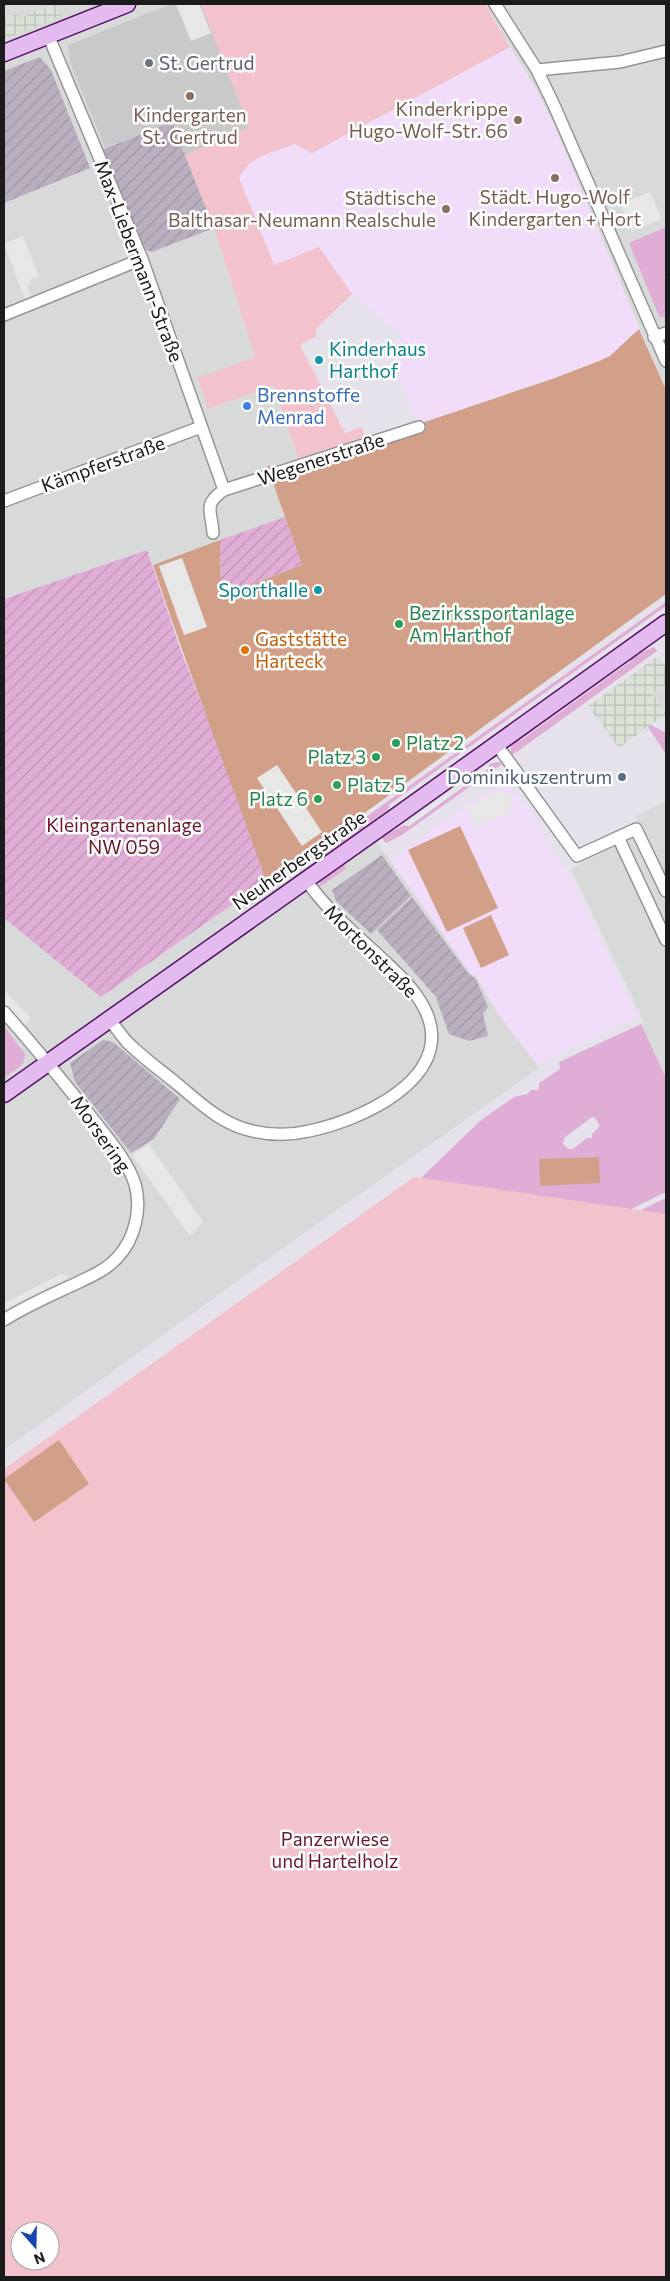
<svg xmlns="http://www.w3.org/2000/svg" width="670" height="2281" font-family="Commissioner,sans-serif">
	<style>
		.residential { fill: #d8d9d9 }
		.education { fill: #f1dcfa }
		.religious { fill: #c9c9c9 }
		.construction { fill: url(#construction-furrows) }
		.grass { fill: #e0add6; fill-rule: evenodd }
		.park { fill: #f2c3cd; fill-rule: evenodd }
		.garden { fill: url(#garden-furrows) }
		.pitch { fill: #d2a089 }
		.parking { fill: #e7e7e7 }
		.plaza { fill: url(#plaza-grid) }
		.lines { fill: none; stroke-linecap: round; stroke-linejoin: round }
		.street-casing { stroke: #959595; stroke-width: 14 }
		.secondary-casing { stroke: #541164; stroke-width: 19 }
		.street { stroke: #fff; stroke-width: 11 }
		.secondary { stroke: #e3bbf1; stroke-width: 16 }
		.worship-dot { fill: #6b7280; stroke: #fff; stroke-width: 2 }
		.education-dot { fill: #8d6e63; stroke: #fff; stroke-width: 2 }
		.culture-dot { fill: #0f9aa8; stroke: #fff; stroke-width: 2 }
		.shop-dot { fill: #3f7fe0; stroke: #fff; stroke-width: 2 }
		.leisure-dot { fill: #2e9e5b; stroke: #fff; stroke-width: 2 }
		.food-dot { fill: #e8710a; stroke: #fff; stroke-width: 2 }
		.service-dot { fill: #5c6f8a; stroke: #fff; stroke-width: 2 }
		.labels { text-anchor: middle; stroke-width: 5; stroke-linejoin: round; paint-order: stroke }
		.worship-label { font-size: 19px; fill: #5b616d; stroke: #fff; text-anchor: start }
		.education-label { font-size: 19px; fill: #785e54; stroke: #fff; text-anchor: end }
		.street-label { font-size: 19px; fill: #1b1b1b; stroke: #fff }
		.culture-label { font-size: 19px; fill: #0d838f; stroke: #fff; text-anchor: start }
		.shop-label { font-size: 19px; fill: #366cbe; stroke: #fff; text-anchor: start }
		.leisure-label { font-size: 19px; fill: #27864d; stroke: #fff; text-anchor: start }
		.food-label { font-size: 19px; fill: #c56008; stroke: #fff; text-anchor: start }
		.service-label { font-size: 19px; fill: #4e5e75; stroke: #fff; text-anchor: end }
		.park-label { font-size: 19px; fill: #6b182a; stroke: #fff }
	</style>
	<defs>
		<pattern id="construction-furrows" width="10" height="10" patternUnits="userSpaceOnUse" patternTransform="scale(1.25)"><rect width="10" height="10" fill="#baafbf"/><path d="M-1 1l2-2M0 10L10 0M9 11l2-2" fill="none" stroke="#9f96a4"/></pattern>
		<pattern id="garden-furrows" width="10" height="10" patternUnits="userSpaceOnUse" patternTransform="scale(1.25)"><rect width="10" height="10" fill="#e0add6"/><path d="M-1 1l2-2M0 10L10 0M9 11l2-2" fill="none" stroke="#c094b7"/></pattern>
		<pattern id="plaza-grid" width="8" height="8" patternUnits="userSpaceOnUse" patternTransform="scale(1.25)"><rect width="8" height="8" fill="#dae1d7"/><path d="M0 4h8M4 0v8" fill="none" stroke="#bac0b8"/></pattern>
	</defs>
	<rect width="100%" height="100%" fill="#e6e2ec"/>
	<!-- residential -->
	<path class="residential" d="M4 4H171L68 45 70 63 105 148 101 150 152 252 214 228 255 357 199 378 209 409 274 386 300 464 268 466 285 517 153 565 147 550 4 599Z
		M485 4H666V390L555 127 536 89Z
		M666 684V713L653 694Z
		M666 801V1078L641 1024 644 1022 571 869 641 832 635 816Z
		M359 817 472 975 475 974 499 1015 539 1068 290 1243 4 1450V918L101 997Z"/>
	<!-- education -->
	<path class="education" d="M510 47 536 89 555 127 639 329 610 356 599 361 418 425 393 359 401 334 352 294 319 247 274 265 239 178 243 169 250 161 295 144 313 153Z
		M506 783 525 807 531 810 549 848 567 870 637 1017 537 1064 499 1015 475 974 472 975 390 860 465 806Z"/>
	<!-- religious -->
	<path class="religious" d="M171 4H201L250 128 185 155 172 122 105 148 70 63 68 45Z"/>
	<!-- construction -->
	<path class="construction" d="M40 57 51 70 90 168 4 203V71Z
		M172 122 214 228 152 252 146 250 101 150Z
		M382 855 411 896 371 934 336 901 332 890Z
		M412 897 468 973 476 979 488 1007 483 1014 488 1036 469 1041 449 1034 436 997 377 930Z
		M103 1040 113 1042 180 1099 154 1139 131 1153 75 1082 70 1063Z"/>
	<!-- grass -->
	<path class="grass" d="M666 227V275L664 277 666 281V318L659 316 629 243Z
		M666 602V606L390 804 388 810 342 843 338 837Z
		M654 647 657 651 511 756V748L514 741 521 740 617 671 630 662V657Z
		M651 725 666 733V754L648 727Z
		M498 762 503 763 402 835 386 843 381 837 405 825 409 826 489 768V764Z
		M342 861 346 869 319 887 321 879Z
		M641 1024 666 1078V1192L627 1211 401 1205 424 1175 480 1121 514 1097 527 1094 531 1090H539V1083L560 1069 559 1062ZM592 1117 595 1118 600 1126 592 1134V1138H587L573 1149H568L563 1144 564 1138Z
		M4 1026 25 1054 23 1064 4 1078Z
		M666 1198V1219L641 1210Z"/>
	<!-- park -->
	<path class="park" d="M201 4H485L510 47 312 153 295 144C274 152 249 156 239 178L274 265 319 247 352 294 315 330 317 336 300 345 345 433 362 427 367 442 300 464 274 386 208 409 198 378 255 357 214 228 185 155 249 128Z
		M414 1177 666 1214V2277H4V1469ZM20 2231H50V2261H20Z"/>
	<!-- garden -->
	<path class="garden" d="M285 517 302 565 221 596 220 540Z
		M147 550 181 651 227 769 266 881 101 997 4 918V599Z"/>
	<!-- pitch -->
	<path class="pitch" d="M639 329 666 390V594L359 817 266 881C229 775 188 671 153 565L220 540 221 596 302 565 267 466 300 464 555 378 599 361 610 356Z
		M460 826 498 908 447 932 408 850Z
		M491 915 509 955 481 968 463 928Z
		M599 1157 600 1183 540 1186 539 1159Z
		M59 1440 89 1484 34 1522 4 1479Z"/>
	<!-- parking -->
	<path class="parking" d="M176 4H199L211 33 191 41Z
		M650 192 662 219 632 231 620 204Z
		M23 236 39 277 30 280 31 284 27 286 31 296 25 299 4 244Z
		M182 558 207 627 184 635 159 566Z
		M489 764V768L409 826 405 825Z
		M277 765 322 832 302 846 257 778Z
		M501 789 504 795 509 793 513 802 509 804 512 811 476 828 467 808Z
		M4 990 30 1017 25 1026 4 1004Z
		M149 1144 203 1222 190 1236 132 1155Z
		M61 1274 69 1277 4 1310V1303Z"/>
	<!-- plaza -->
	<path class="plaza" d="M56 4 61 16 4 39V19L17 14 19 18Z
		M658 656 666 667V684L653 694 666 714 619 748 588 706Z"/>
	<g class="lines">
		<defs>
			<path id="street" d="M495 4 537 70 553 103 666 361
				M48 35 142 259 224 490
				M537 70 620 62 666 51
				M4 315 142 259
				M654 337 666 333
				M4 501 201 427
				M213 533C212 512 202 505 224 490L419 427
				M497 745 577 856 636 829 666 891
				M618 837 666 940
				M4 1012C36 1048 66 1085 96 1123 110 1141 128 1162 135 1184 142 1209 135 1239 117 1258 107 1269 92 1276 79 1282 54 1294 27 1305 4 1320
				M108 1018C115 1026 120 1034 127 1042 142 1057 160 1070 176 1083 198 1101 218 1121 245 1129 265 1135 288 1136 309 1131 358 1121 454 1080 427 1014 417 990 397 973 379 956 353 932 326 909 306 880"/>
			<path id="secondary" d="M4 53 127 4
				M4 1094 398 815 666 623"/>
		</defs>
		<!-- street casing -->
		<use href="#street" class="street-casing"/>
		<!-- secondary casing -->
		<use href="#secondary" class="secondary-casing"/>
		<!-- street -->
		<use href="#street" class="street"/>
		<!-- secondary -->
		<use href="#secondary" class="secondary"/>
	</g>
	<!-- markers -->
	<circle class="worship-dot" cx="149" cy="63" r="5"/>
	<g class="education-dot">
		<circle cx="190" cy="96" r="5"/>
		<circle cx="518" cy="120" r="5"/>
		<circle cx="555" cy="178" r="5"/>
		<circle cx="446" cy="209" r="5"/>
	</g>
	<g class="culture-dot">
		<circle cx="319" cy="360" r="5"/>
		<circle cx="318" cy="590" r="5"/>
	</g>
	<circle class="shop-dot" cx="247" cy="406" r="5"/>
	<g class="leisure-dot">
		<circle cx="399" cy="624" r="5"/>
		<circle cx="396" cy="743" r="5"/>
		<circle cx="376" cy="757" r="5"/>
		<circle cx="337" cy="785" r="5"/>
		<circle cx="318" cy="799" r="5"/>
	</g>
	<circle class="food-dot" cx="245" cy="650" r="5"/>
	<circle class="service-dot" cx="622" cy="777" r="5"/>
	<g class="labels">
		<!-- worship labels -->
		<g class="worship-label">
			<text x="159" y="70">St. Gertrud</text>
		</g>
		<!-- education labels -->
		<g class="education-label">
			<text x="508" y="116">Kinderkrippe<tspan x="508" dy="22">Hugo-Wolf-Str. 66</tspan></text>
			<text x="190" y="122" text-anchor="middle">Kindergarten<tspan x="190" dy="22">St. Gertrud</tspan></text>
			<text x="555" y="204" text-anchor="middle">Städt. Hugo-Wolf<tspan x="555" dy="22">Kindergarten + Hort</tspan></text>
			<text x="436" y="205">Städtische<tspan x="436" dy="22">Balthasar-Neumann Realschule</tspan></text>
		</g>
		<!-- street labels -->
		<g class="street-label">
			<text transform="translate(139 261) rotate(69)" y="7">Max-Liebermann-Straße</text>
			<text transform="translate(321 459) rotate(-18)" y="7">Wegenerstraße</text>
			<text transform="translate(103 464) rotate(-20)" y="7">Kämpferstraße</text>
			<text transform="translate(299 860) rotate(-35)" y="7">Neuherbergstraße</text>
			<text transform="translate(371 951) rotate(45)" y="7">Mortonstraße</text>
			<text transform="translate(101 1134) rotate(55)" y="7">Morsering</text>
		</g>
		<!-- culture labels -->
		<g class="culture-label">
			<text x="329" y="356">Kinderhaus<tspan x="329" dy="22">Harthof</tspan></text>
			<text x="308" y="597" text-anchor="end">Sporthalle</text>
		</g>
		<!-- shop labels -->
		<g class="shop-label">
			<text x="257" y="402">Brennstoffe<tspan x="257" dy="22">Menrad</tspan></text>
		</g>
		<!-- leisure labels -->
		<g class="leisure-label">
			<text x="409" y="620">Bezirkssportanlage<tspan x="409" dy="22">Am Harthof</tspan></text>
			<text x="406" y="750">Platz 2</text>
			<text x="366" y="764" text-anchor="end">Platz 3</text>
			<text x="347" y="792">Platz 5</text>
			<text x="308" y="806" text-anchor="end">Platz 6</text>
		</g>
		<!-- food labels -->
		<g class="food-label">
			<text x="255" y="646">Gaststätte<tspan x="255" dy="22">Harteck</tspan></text>
		</g>
		<!-- service labels -->
		<g class="service-label">
			<text x="612" y="784">Dominikuszentrum</text>
		</g>
		<!-- park labels -->
		<g class="park-label">
			<text x="124" y="832">Kleingartenanlage<tspan x="124" dy="22">NW 059</tspan></text>
			<text x="335" y="1846">Panzerwiese<tspan x="335" dy="22">und Hartelholz</tspan></text>
		</g>
	</g>
	<!-- border -->
	<rect width="670" height="2281" fill="none" stroke="#1b1b1b" stroke-width="10"/>
	<!-- north arrow -->
	<g transform="translate(35 2246) rotate(160)"><circle r="24" fill="#ffffff" stroke="#a4a4a4"/>
	<path d="M0-4L9 19L0 12L-9 19Z" fill="#1745af"/>
	<text y="-8" font-size="14" font-weight="bold" text-anchor="middle" fill="#1b1b1b">N</text>
	</g>
</svg>
